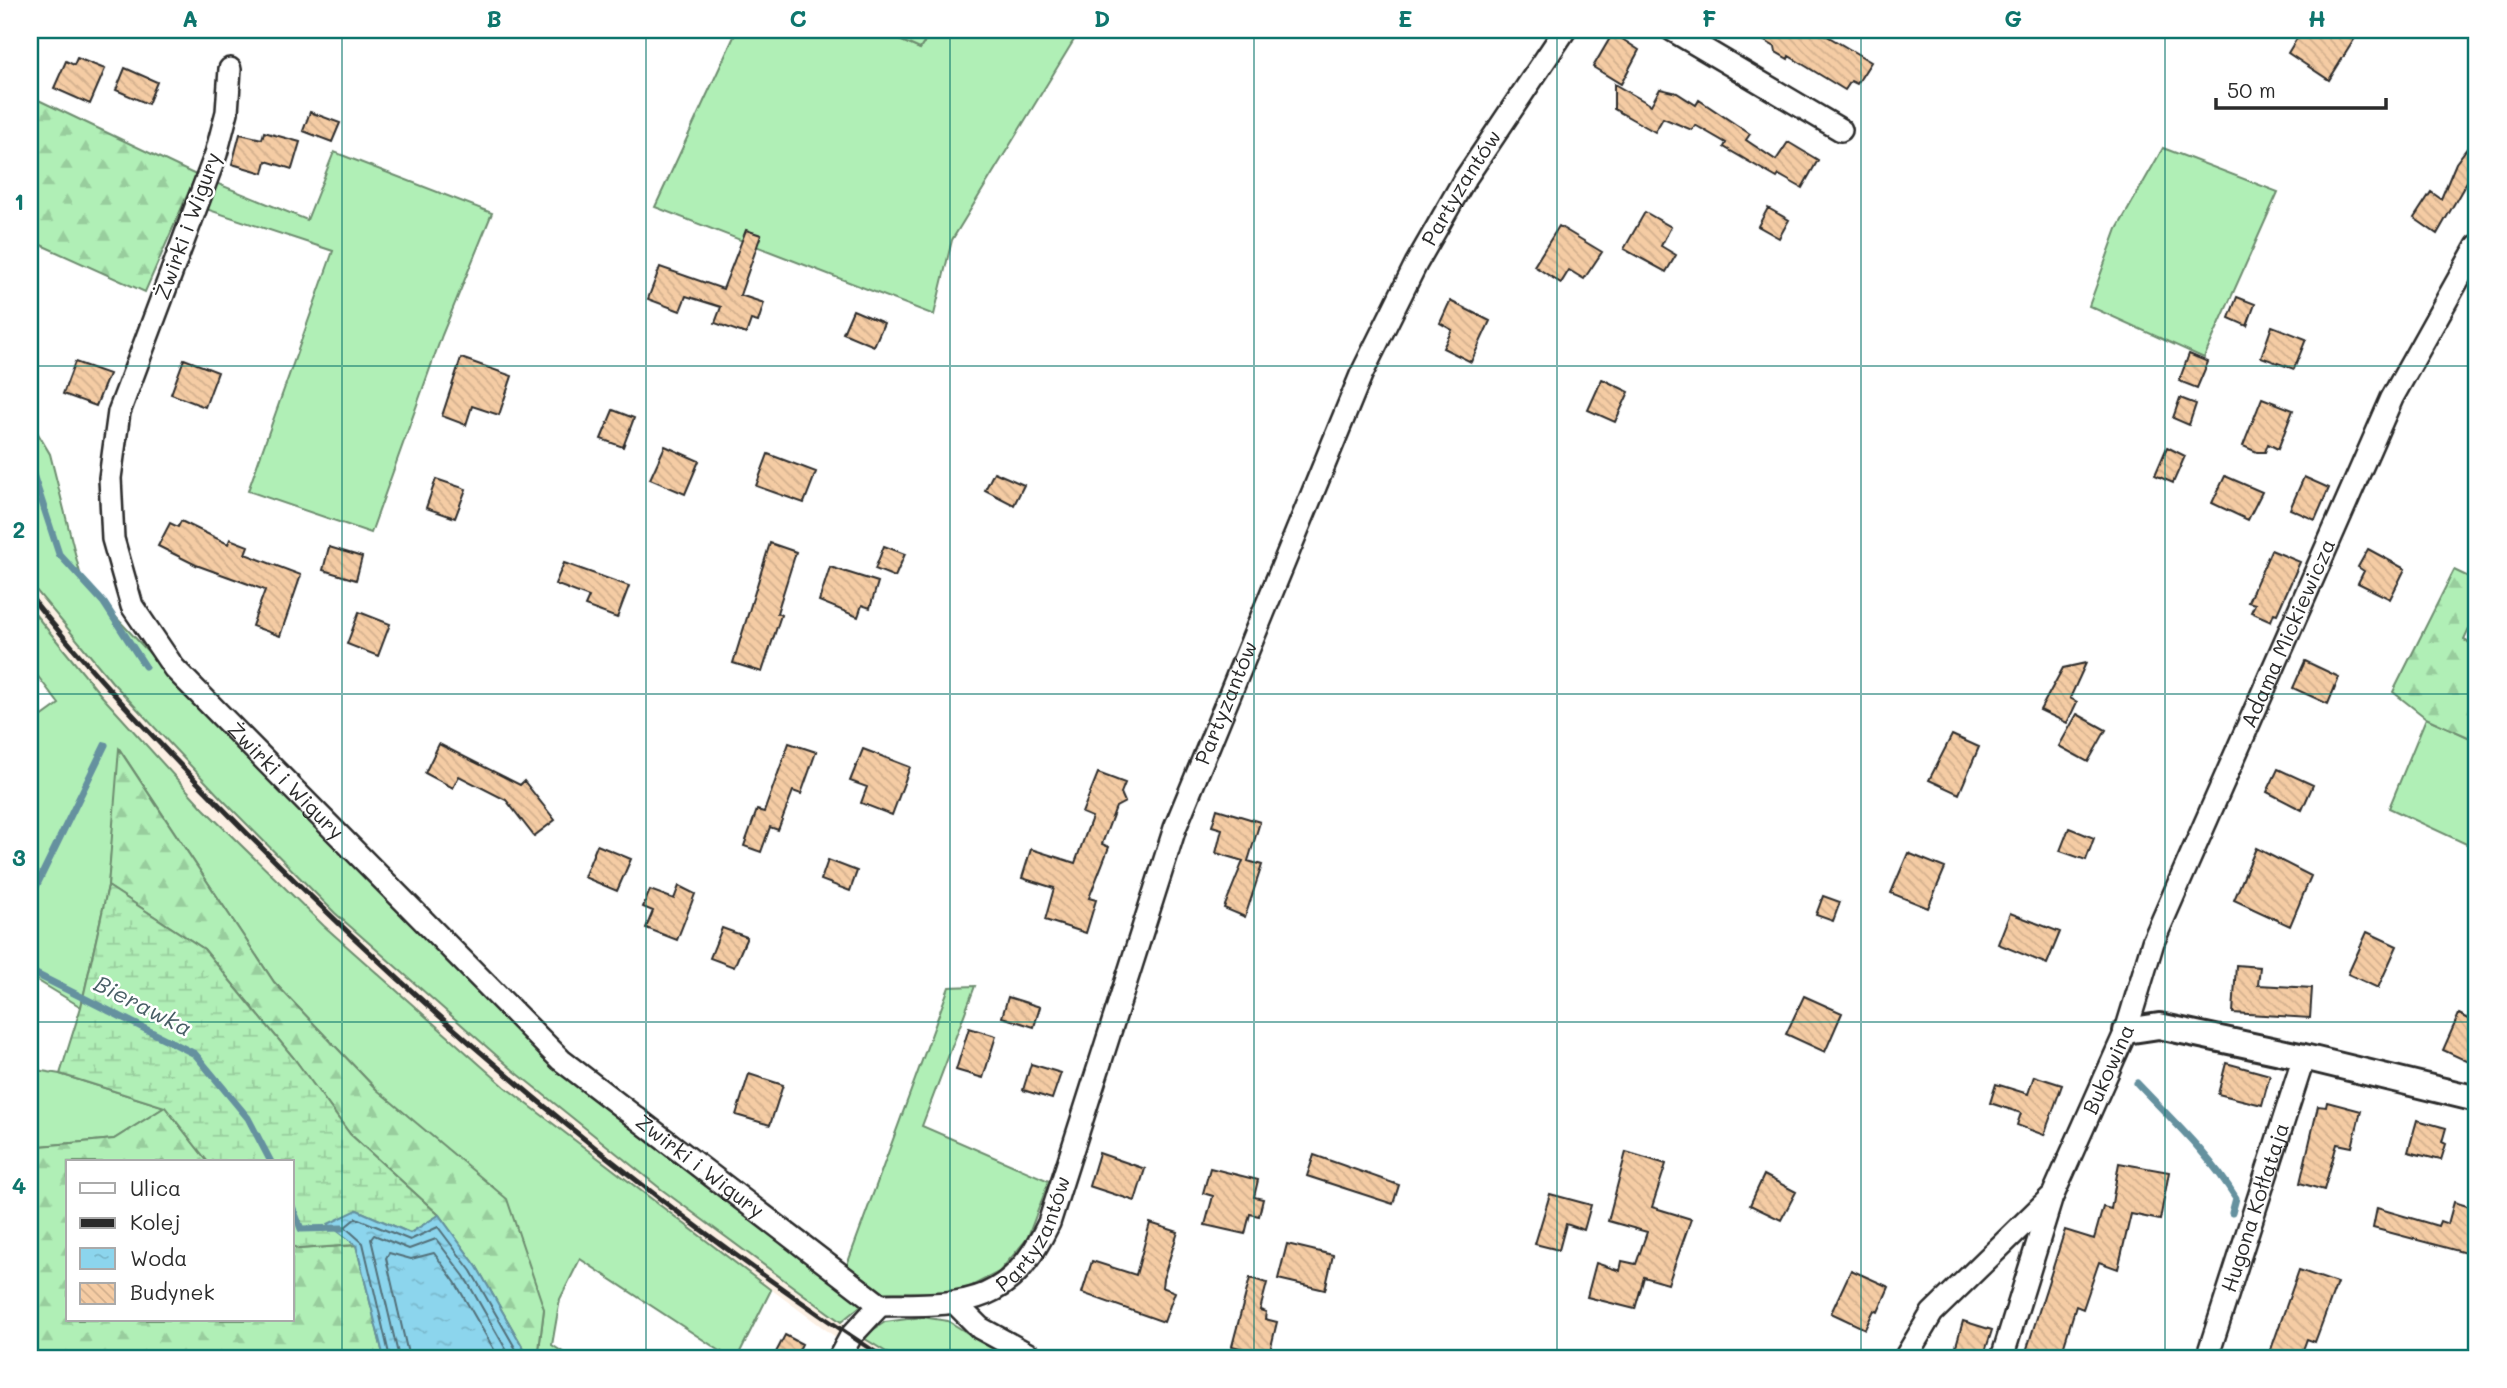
<svg xmlns="http://www.w3.org/2000/svg" width="2507" height="1388" font-family="Mali,sans-serif">
	<style>
		.built { fill: #fcf0e4 }
		.grass { fill: #b0efb6; stroke: #6e8d70; stroke-width: 2 }
		.forest { fill: url(#forest-firs); stroke: #6e8d70; stroke-width: 2 }
		.wetland { fill: url(#wetland-marsh); stroke: #6e8d70; stroke-width: 2 }
		.water { fill: url(#water-ripples); stroke: #65919f; stroke-width: 2 }
		.lines { fill: none; stroke-linecap: round; stroke-linejoin: round }
		.shore { stroke: #526f79; stroke-width: 2 }
		.stream { stroke: #65919f; stroke-width: 7 }
		.building { fill: url(#building-back-hatch); stroke: #2b2b2b; stroke-width: 2 }
		.minor-casing { stroke: #2b2b2b; stroke-width: 26 }
		.tertiary-casing { stroke: #2b2b2b; stroke-width: 30 }
		.minor { stroke: #fff; stroke-width: 21 }
		.tertiary { stroke: #fff; stroke-width: 24 }
		.rail { stroke: #2b2b2b; stroke-width: 5 }
		.grid { fill: none; stroke: #0f766e; stroke-width: 2; stroke-opacity: 0.55 }
		.labels { text-anchor: middle; stroke-width: 5; stroke-linejoin: round; paint-order: stroke }
		.street-label { font-size: 21px; fill: #2b2b2b; stroke: #fff }
		.water-label { font-size: 23px; font-style: italic; fill: #485e65; stroke: #fff }
		.neatline { fill: none; stroke: #0f766e; stroke-width: 2.5 }
		.grid-label { font-size: 23px; text-anchor: middle; font-weight: bold; fill: #0f766e }
	</style>
	<defs>
		<pattern id="forest-firs" width="22" height="20" patternUnits="userSpaceOnUse" patternTransform="scale(1.75)"><rect width="22" height="20" fill="#b0efb6"/><path d="M5 1l3.5 6h-7zM16 11l3.5 6h-7z" fill="#98cd9d"/></pattern>
		<pattern id="wetland-marsh" width="20" height="14" patternUnits="userSpaceOnUse" patternTransform="scale(1.75)"><rect width="20" height="14" fill="#b0efb6"/><path d="M1 5h8M5 5V1M11 12h8M15 12V8" fill="none" stroke="#98cd9d"/></pattern>
		<pattern id="water-ripples" width="26" height="14" patternUnits="userSpaceOnUse" patternTransform="scale(1.75)"><rect width="26" height="14" fill="#8cd5ed"/><path d="M2 4q2-2 4 0t4 0M15 11q2-2 4 0t4 0" fill="none" stroke="#79b7cb"/></pattern>
		<pattern id="building-back-hatch" width="6" height="6" patternUnits="userSpaceOnUse" patternTransform="scale(1.75)"><rect width="6" height="6" fill="#f5cca4"/><path d="M-1 5l2 2M0 0l6 6M5-1l2 2" fill="none" stroke="#d2af8d"/></pattern>
	</defs>
	<rect width="100%" height="100%" fill="#fff"/>
	<filter id="ink" filterUnits="userSpaceOnUse"><feTurbulence type="fractalNoise" baseFrequency=".0143" numOctaves="2"/><feDisplacementMap in="SourceGraphic" scale="14" xChannelSelector="R" yChannelSelector="G"/><feConvolveMatrix kernelMatrix="1 2 1 2 8 2 1 2 1" color-interpolation-filters="sRGB"/></filter>
	<g filter="url(#ink)">
		<!-- built -->
		<path class="built" d="M30 583 112 682 221 798 335 913 513 1070 661 1189 862 1337 896 1358H864L654 1203 505 1087 324 926 204 809 100 694 30 608Z"/>
		<!-- grass -->
		<path class="grass" d="M737 30H877L920 49 932 30H1080L952 240 934 315 655 207Z
			M2163 148 2278 192 2204 358 2089 306 2117 229Z
			M334 152 492 213 442 335 371 533 248 491 333 251 206 209 216 183 307 220Z
			M30 420 50 454 82 581 171 676 542 1051 770 1234 864 1303 841 1322 661 1189 513 1070 335 913 221 798 112 682 30 583Z
			M30 608 100 694 204 809 324 926 505 1087 771 1290 737 1358H731L580 1259 560 1299 552 1345 572 1358H538L544 1309 376 1089 274 982 120 750 108 886 81 1007 30 976V725L59 704 30 666Z
			M2426 718 2477 741V849L2389 808Z
			M975 986 922 1126 1049 1181 1027 1239 999 1272 958 1293 883 1292 847 1265 949 987Z
			M30 1069 60 1074 165 1107 114 1139 30 1147Z
			M922 1317 948 1321 1008 1358H896L862 1337 885 1322Z"/>
		<!-- forest -->
		<path class="forest" d="M877 30H932L920 49Z
			M30 96 196 175 145 292 30 240Z
			M2454 570 2477 581V612L2464 640 2477 647V741L2426 718 2393 692Z
			M119 749 274 982 376 1089 507 1199 544 1309 538 1358H529L477 1267 439 1215 350 1134 293 1057 204 949 108 886Z
			M165 1107 208 1162H68V1320H292V1245L298 1249 356 1245 384 1358H30V1147L114 1139Z"/>
		<!-- wetland -->
		<path class="wetland" d="M108 886 204 949 293 1057 350 1134 439 1215 410 1233 357 1210 356 1245 298 1249 292 1245V1162H208L165 1107 60 1074 81 1007Z"/>
		<!-- water -->
		<path class="water" d="M357 1210 410 1233 439 1215 477 1267 529 1358H384L356 1245 328 1224Z"/>
		<g class="lines">
			<!-- shore -->
			<path class="shore" d="M390 1358 363 1243 345 1227 356 1218 410 1240 438 1227 471 1271 521 1358
				M399 1358 371 1239 374 1235 409 1249 436 1239 464 1276 511 1358
				M409 1358 386 1258 389 1253 411 1259 434 1253 455 1282 499 1358"/>
			<!-- stream -->
			<path class="stream" d="M30 465 59 554 104 603 145 666
				M30 899 105 745
				M30 971 195 1054 248 1118 271 1162
				M2137 1083C2172 1120 2209 1154 2236 1198L2232 1213
				M292 1206 301 1229 342 1228"/>
		</g>
		<!-- building -->
		<path class="building" d="M1745 30H1817L1871 62 1857 84 1851 81 1845 90 1789 56 1788 59 1776 52 1775 47Z
			M2302 30H2360L2329 80 2288 53Z
			M1613 33 1639 50 1621 84 1593 67Z
			M77 58 105 69 90 104 54 88 66 61 74 65Z
			M125 68 157 82 148 104 116 90Z
			M1614 84 1651 105 1660 89 1677 93 1696 105 1699 100 1750 134 1746 140 1776 160 1788 142 1818 160 1802 188 1779 175 1777 178 1724 147 1726 143 1695 125 1692 130 1663 118 1655 132 1614 109Z
			M310 112 340 123 332 142 303 131Z
			M264 132 300 142 292 169 266 161 263 173 232 164 240 134 262 139Z
			M2477 135V164L2437 234 2414 218 2431 192 2441 199 2456 163Z
			M1768 208 1789 220 1779 238 1758 226Z
			M1645 212 1671 227 1661 246 1676 255 1666 272 1624 249Z
			M1559 226 1602 252 1584 279 1569 270 1561 283 1534 266Z
			M746 230 761 235 740 295 764 303 758 322 751 320 746 334 715 323 721 307 686 296 680 311 648 299 660 267 723 289Z
			M2237 297 2255 304 2247 326 2229 318Z
			M1450 301 1490 321 1471 362 1443 348 1452 330 1440 323Z
			M853 310 884 323 874 346 843 333Z
			M2272 326 2306 339 2294 369 2261 357Z
			M2189 354 2208 362 2197 388 2179 381Z
			M461 358 512 376 499 415 472 406 466 425 442 416Z
			M184 359 218 372 205 407 171 394Z
			M75 362 109 374 96 406 63 394Z
			M1602 379 1629 392 1615 422 1588 410Z
			M2180 398 2196 404 2189 425 2173 418Z
			M2262 398 2293 410 2278 449 2268 444 2265 452H2257L2243 446Z
			M613 410 634 418 623 447 601 439Z
			M665 446 699 461 685 494 650 479Z
			M2167 447 2185 456 2173 483 2155 475Z
			M768 454 816 472 804 503 756 486Z
			M994 472 1024 485 1014 505 985 490Z
			M2225 476 2262 492 2248 520 2212 503Z
			M2304 477 2329 488 2315 520 2290 509Z
			M436 479 466 489 455 518 426 508Z
			M181 521 228 544 230 539 248 546 245 554 301 575 280 636 252 626 265 590 196 565 158 546 170 523 178 527Z
			M770 543 796 552 777 613 781 615 762 672 733 663Z
			M884 546 905 554 895 577 875 569Z
			M329 547 362 557 356 580 323 570Z
			M2368 549 2405 569 2390 599 2358 583 2364 571 2358 567Z
			M2271 550 2300 562 2277 614 2274 613 2271 621 2251 612 2255 604 2248 602Z
			M564 563 629 586 617 618 585 606 589 597 555 584Z
			M830 567 878 582 870 608 862 605 858 617 819 601Z
			M359 612 390 624 378 656 347 644Z
			M2305 661 2339 677 2328 704 2293 688Z
			M2086 663 2070 698 2077 702 2067 723 2040 710 2063 668Z
			M2077 714 2106 730 2088 762 2059 746Z
			M1952 735 1979 747 1959 794 1929 780Z
			M789 743 816 752 801 794 793 791 778 830 770 827 761 852 744 846 757 810 764 812Z
			M439 744 520 785 524 781 555 820 534 836 506 800 459 776 453 788 425 773Z
			M863 749 910 767 892 815 861 803 867 787 850 781Z
			M2278 769 2313 785 2302 810 2267 792Z
			M1098 773 1125 783 1121 793 1125 802 1116 807 1102 844 1109 847 1089 898 1096 900 1086 933 1045 920 1054 888 1022 878 1031 849 1075 863 1092 817 1082 813Z
			M1217 809 1260 822 1248 861 1262 865 1245 917 1224 908 1243 861 1216 853 1222 829 1212 826Z
			M2069 828 2094 838 2086 860 2060 851Z
			M597 845 631 859 617 891 584 877Z
			M2256 848 2311 876 2290 926 2234 900Z
			M1908 853 1945 868 1928 908 1891 893Z
			M828 860 857 871 850 891 821 880Z
			M679 886 695 894 677 940 646 928 653 911 643 907 650 890 674 899Z
			M1823 896 1840 902 1833 921 1816 915Z
			M2010 913 2060 932 2047 964 1998 944Z
			M722 928 747 937 734 967 710 958Z
			M2367 932 2397 946 2378 988 2348 974Z
			M2236 965 2260 967 2258 985 2312 988 2310 1018 2233 1013Z
			M1804 996 1842 1013 1825 1052 1786 1034Z
			M1008 997 1040 1007 1034 1027 1002 1017Z
			M2459 1014 2477 1023V1050L2471 1063 2443 1050Z
			M969 1028 996 1036 983 1078 956 1070Z
			M2226 1063 2270 1075 2262 1105 2218 1094Z
			M1031 1064 1061 1073 1052 1099 1023 1090Z
			M749 1074 783 1085 770 1125 736 1115Z
			M2034 1076 2062 1085 2044 1135 2017 1125 2021 1113 1990 1103 1996 1084 2028 1094Z
			M2327 1102 2361 1111 2352 1147 2337 1144 2324 1190 2300 1183 2318 1106 2326 1107Z
			M2417 1120 2446 1128 2442 1142 2446 1144 2441 1160 2408 1152Z
			M1626 1152 1666 1164 1652 1207 1691 1219 1668 1284 1644 1277 1635 1309 1587 1297 1596 1263 1620 1271 1622 1261 1636 1264 1647 1232 1608 1221Z
			M1099 1153 1145 1169 1135 1201 1089 1186Z
			M1314 1155 1399 1185 1393 1204 1307 1176Z
			M2119 1163 2169 1172 2160 1220 2131 1214 2118 1269 2099 1262 2083 1309 2076 1306 2060 1358H2024L2065 1230 2094 1239 2103 1207 2111 1209Z
			M1210 1168 1258 1180 1254 1197 1263 1199 1259 1216 1250 1214 1245 1234 1205 1225 1213 1196 1203 1193Z
			M1764 1175 1796 1192 1781 1220 1750 1205Z
			M1550 1194 1591 1205 1584 1230 1566 1224 1559 1250 1535 1244Z
			M2454 1202 2477 1209V1256L2373 1228 2377 1208 2438 1226 2440 1221 2448 1224Z
			M1150 1223 1178 1232 1163 1279 1162 1287 1175 1292 1164 1322 1082 1293 1092 1261 1136 1275Z
			M1287 1244 1333 1255 1325 1290 1278 1279Z
			M1851 1270 1889 1287 1878 1312 1874 1310 1865 1329 1831 1313Z
			M2299 1270 2337 1283 2315 1342 2307 1339 2300 1358H2268Z
			M1250 1278 1267 1283 1260 1310 1266 1312 1265 1319 1277 1322 1269 1355 1232 1346Z
			M1963 1321 1992 1330 1983 1358 1955 1349Z
			M785 1335 802 1344 795 1358H773Z"/>
		<g class="lines">
			<defs>
				<g id="minor">
					<path d="M1672 30 1841 130"/>
					<path id="s1" d="M230 69 227 112 216 154 119 412 110 478 113 539 132 606 174 668 561 1060 880 1305"/>
					<path id="s2" d="M880 1305C964 1304 1008 1309 1049 1223L1175 828 1361 375 1416 264 1463 182 1565 30"/>
					<path d="M957 1305 980 1328 1035 1358"/>
					<path d="M839 1358 851 1336 880 1305"/>
					<path id="s3" d="M1905 1358 1932 1313 2053 1195 2126 1031 2153 942 2392 398 2477 246"/>
					<path d="M2002 1358 2051 1200"/>
					<path id="s4" d="M2207 1358 2304 1057"/>
				</g>
				<path id="tertiary" d="M2126 1031 2159 1026 2304 1057 2477 1099"/>
			</defs>
			<!-- minor casing -->
			<use href="#minor" class="minor-casing"/>
			<!-- tertiary casing -->
			<use href="#tertiary" class="tertiary-casing"/>
			<!-- minor -->
			<use href="#minor" class="minor"/>
			<!-- tertiary -->
			<use href="#tertiary" class="tertiary"/>
			<!-- rail -->
			<path class="rail" d="M30 596C93 675 165 750 236 822 432 1022 650 1204 884 1358"/>
		</g>
	</g>
	<!-- grid -->
	<path class="grid" d="M342 30V1358M646 30V1358M950 30V1358M1254 30V1358M1557 30V1358M1861 30V1358M2165 30V1358M30 366H2477M30 694H2477M30 1022H2477"/>
	<g class="labels">
		<!-- street labels -->
		<g class="street-label">
			<text dy="7" stroke="none"><textPath href="#s2" startOffset="1321">Partyzantów</textPath></text>
			<text transform="translate(188 226) rotate(-70)" y="7">Żwirki i Wigury</text>
			<text dy="7" stroke="none"><textPath href="#s3" startOffset="831">Adama Mickiewicza</textPath></text>
			<text dy="7" stroke="none"><textPath href="#s2" startOffset="754">Partyzantów</textPath></text>
			<text dy="7" stroke="none"><textPath href="#s1" startOffset="793">Żwirki i Wigury</textPath></text>
			<text dy="7" stroke="none"><textPath href="#s3" startOffset="359">Bukowina</textPath></text>
			<text dy="7" stroke="none"><textPath href="#s1" startOffset="1360">Żwirki i Wigury</textPath></text>
			<text dy="7" stroke="none"><textPath href="#s4" startOffset="158">Hugona Kołłątaja</textPath></text>
			<text dy="7" stroke="none"><textPath href="#s2" startOffset="187">Partyzantów</textPath></text>
		</g>
		<!-- water labels -->
		<g class="water-label">
			<text transform="translate(143 1006) rotate(27)" y="8">Bierawka</text>
		</g>
	</g>
	<!-- margin -->
	<rect width="2507" height="1388" fill="none" stroke="#fff" stroke-width="77"/>
	<!-- legend -->
	<rect x="66" y="1160" width="228" height="161" fill="#ffffff" stroke="#aaaaaa" stroke-width="2"/>
	<rect x="80" y="1183" width="35" height="10" fill="#ffffff" stroke="#aaaaaa" stroke-width="2"/>
	<text x="130" y="1196" font-size="21" fill="#2b2b2b">Ulica</text>
	<rect x="80" y="1218" width="35" height="10" fill="#2b2b2b" stroke="#aaaaaa" stroke-width="2"/>
	<text x="130" y="1230" font-size="21" fill="#2b2b2b">Kolej</text>
	<rect x="80" y="1248" width="35" height="21" fill="url(#water-ripples)" stroke="#aaaaaa" stroke-width="2"/>
	<text x="130" y="1266" font-size="21" fill="#2b2b2b">Woda</text>
	<rect x="80" y="1283" width="35" height="21" fill="url(#building-back-hatch)" stroke="#aaaaaa" stroke-width="2"/>
	<text x="130" y="1300" font-size="21" fill="#2b2b2b">Budynek</text>
	<!-- scale -->
	<path d="M2216 98v10h170v-10" fill="none" stroke="#2b2b2b" stroke-width="3.5"/>
	<text x="2227" y="98" font-size="21" fill="#2b2b2b" stroke="#ffffff" stroke-width="5" paint-order="stroke">50 m</text>
	<rect x="38" y="38" width="2430" height="1312" class="neatline"/>
	<g class="grid-label">
		<text x="190" y="27">A</text>
		<text x="494" y="27">B</text>
		<text x="798" y="27">C</text>
		<text x="1102" y="27">D</text>
		<text x="1405" y="27">E</text>
		<text x="1709" y="27">F</text>
		<text x="2013" y="27">G</text>
		<text x="2317" y="27">H</text>
		<text x="19" y="210">1</text>
		<text x="19" y="538">2</text>
		<text x="19" y="866">3</text>
		<text x="19" y="1194">4</text>
	</g>
</svg>
